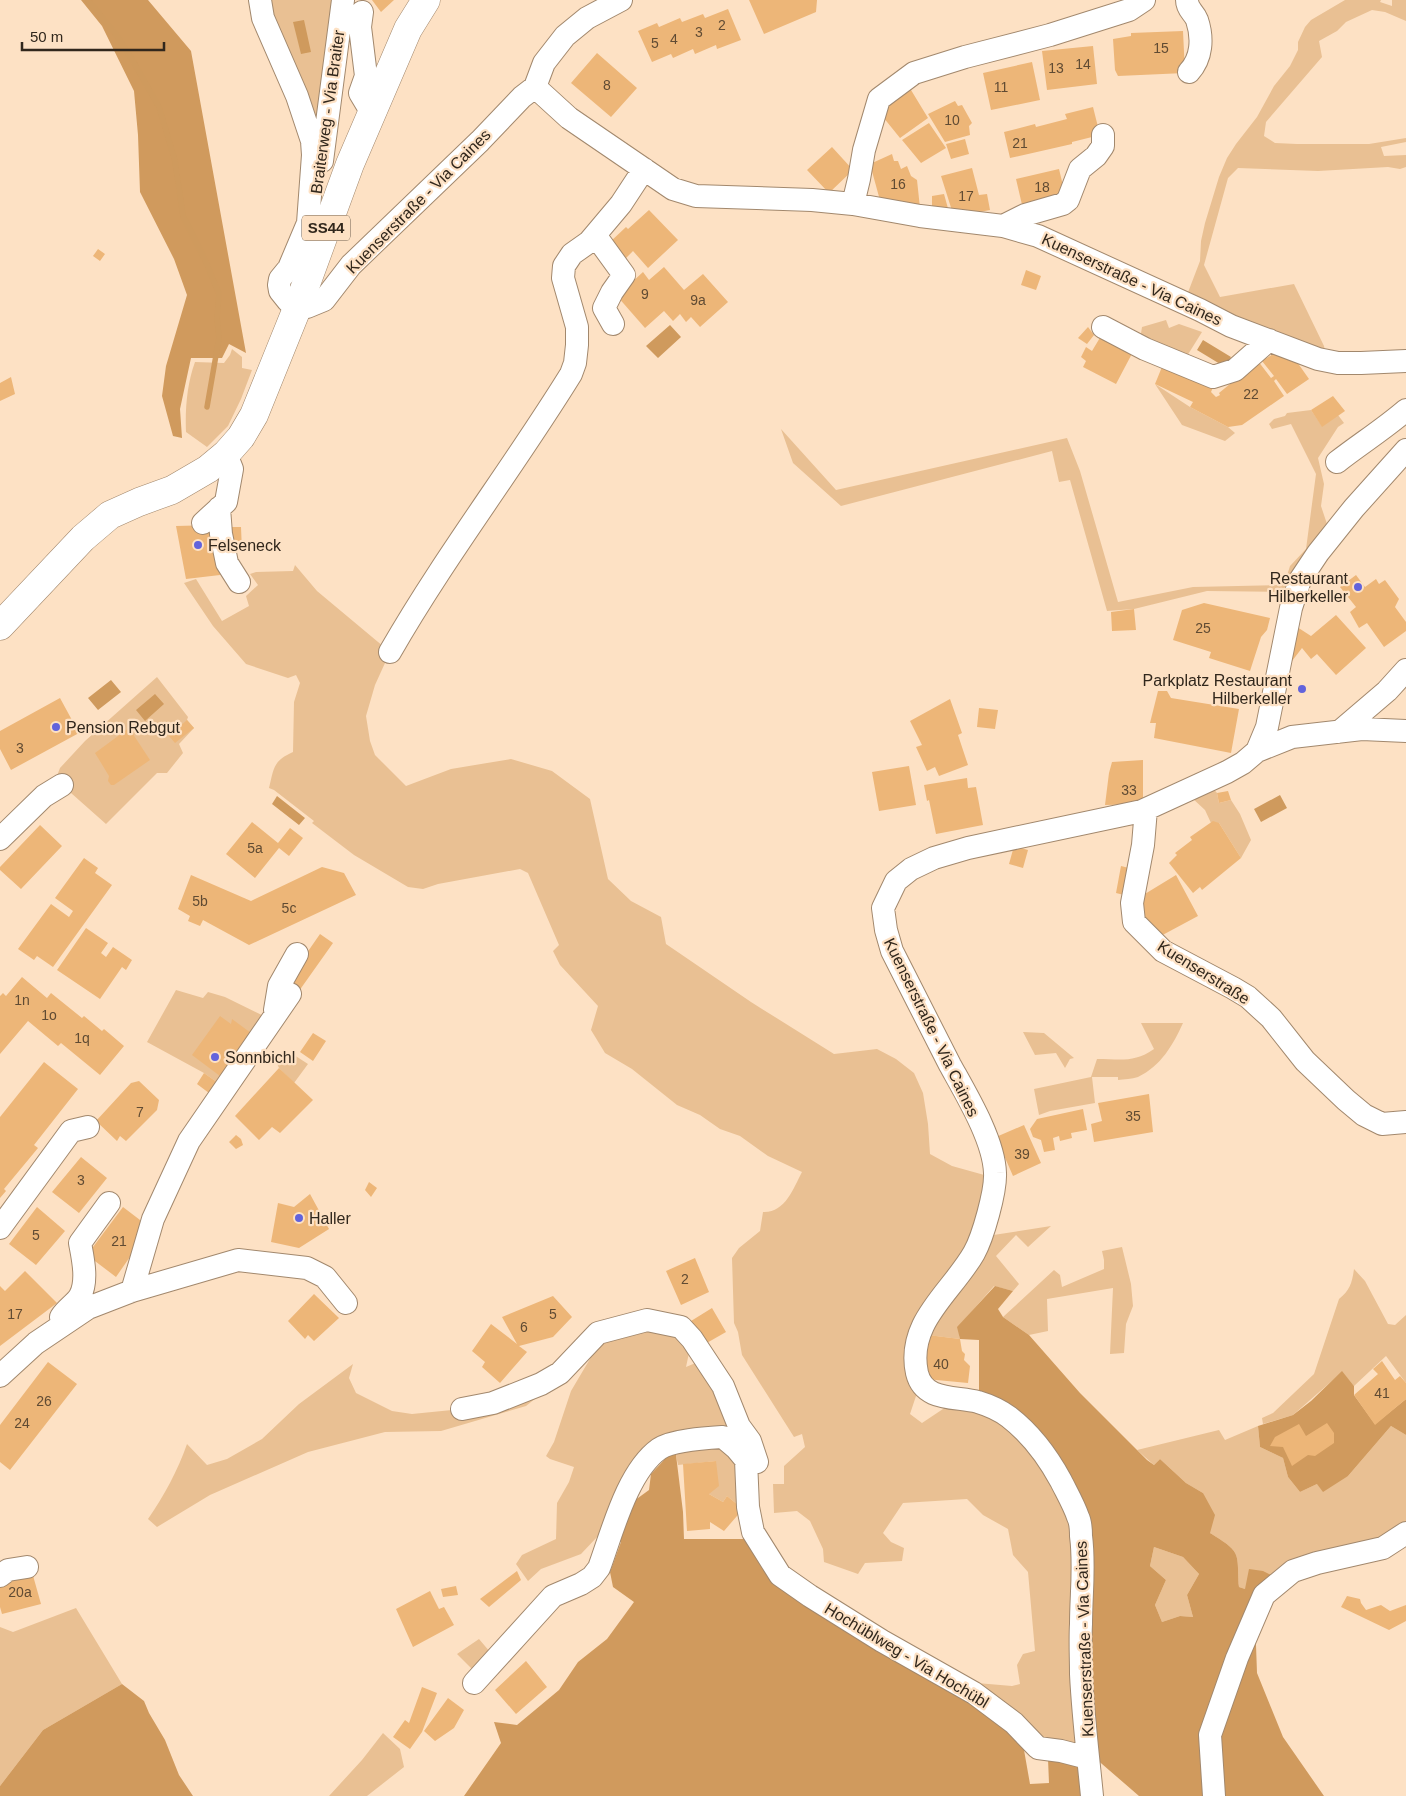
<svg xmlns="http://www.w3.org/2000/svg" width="1406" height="1796" font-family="Helvetica,sans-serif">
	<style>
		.green { fill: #e9c093 }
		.forest { fill: #d09a5d; fill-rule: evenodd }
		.water { fill: #cf9a5d }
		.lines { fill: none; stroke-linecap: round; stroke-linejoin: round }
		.stream { stroke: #cf9a5d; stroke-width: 5.5 }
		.building { fill: #edb678 }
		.minor-casing { stroke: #a2886d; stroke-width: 24 }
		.major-casing { stroke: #a2886d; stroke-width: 29 }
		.minor { stroke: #fff; stroke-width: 22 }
		.major { stroke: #fff; stroke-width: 28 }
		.poi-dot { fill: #6263dc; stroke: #fde1c4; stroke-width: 2 }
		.labels { text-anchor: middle; stroke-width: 4.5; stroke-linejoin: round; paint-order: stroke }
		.number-label { font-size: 14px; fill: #604b33 }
		.shield { fill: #fde1c4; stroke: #6e5f4e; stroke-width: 1 }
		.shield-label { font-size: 15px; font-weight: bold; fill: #31271c }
		.street-label { font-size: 16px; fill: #31271c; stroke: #fde1c4 }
		.poi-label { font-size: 16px; fill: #31271c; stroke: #fde1c4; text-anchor: start }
	</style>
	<rect width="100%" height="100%" fill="#fde1c4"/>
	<!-- green -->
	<path class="green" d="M260 0H343L313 155Z
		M1345 0H1381L1380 2 1392 6V0H1406V21L1385 12 1372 10 1346 22 1337 31 1319 41 1322 57 1266 122 1264 136 1275 143 1297 144H1369L1406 138V142L1381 147 1384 156 1406 155V167L1400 169 1388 167 1318 171 1238 168 1228 178 1204 265 1220 297 1294 284 1324 346 1327 361 1187 295 1200 261 1201 241 1205 223 1219 177 1227 158 1236 144 1257 117 1274 86 1290 66 1298 50V42L1305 27 1311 20Z
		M1166 320 1169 328 1179 324 1202 332 1187 356 1140 340 1142 327Z
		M232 349 242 357V368L252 370 241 399 228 426 207 447 186 432C185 409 187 384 195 362L224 363 230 355Z
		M1155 384 1190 407 1228 427 1235 433 1225 441 1182 425Z
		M1311 410 1322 426 1338 415 1344 423 1338 427 1318 458 1324 484 1321 506 1331 536 1287 592 1207 591 1134 609 1107 611 1070 480 1059 482 1052 451 841 506 793 463 781 429 836 490 1067 438 1080 471 1118 602 1193 587 1284 585 1290 566 1306 549 1316 474 1291 424 1272 429 1269 424 1274 419 1285 416 1287 413Z
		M295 565 317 591 390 652 375 685 366 716 370 741 375 755 406 786 451 769 511 759 552 771 590 799 608 879 631 901 661 917 666 944 751 1002 834 1054 877 1049 896 1059 914 1073 923 1093 928 1124 930 1154 952 1166 995 1178 987 1236 1051 1226 1028 1247 1016 1235 996 1256 1019 1284 1013 1291 994 1286 958 1327 960 1339 919 1334 920 1384 910 1414 922 1423 958 1399 1007 1416 1079 1518 1088 1758 1061 1751 953 1681 1012 1686 1020 1684 1017 1665 1023 1654 1035 1651 1028 1572 1013 1555 1008 1529 983 1515 967 1499 903 1503 883 1533 891 1542 904 1548 902 1561 865 1563 858 1574 824 1562 823 1549 810 1521 797 1511 774 1513 773 1484H784V1466L805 1447 802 1434 794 1437 742 1355 738 1332 734 1323 732 1258 739 1248 760 1231 763 1212C785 1213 793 1189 802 1172L768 1156 740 1136 720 1129 700 1115 677 1105 632 1069 605 1053 591 1030 598 1006 560 965 553 951 559 945 528 873 520 869 438 884 423 889 408 887 354 855 312 823 314 821 274 790 269 788C274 768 273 761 293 752L294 702 300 683 296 675 288 678 246 664 213 626 184 583 196 579 222 621 249 606 246 596 258 585 250 574 256 572 293 571Z
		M157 677 188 717 187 720 194 728 179 744 183 753 167 773H157L106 824 62 785 57 776 60 768 85 741Z
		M1212 787 1217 793 1219 803 1231 800 1240 814 1251 840 1241 858 1219 823H1211L1205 810 1191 797Z
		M176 990 203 998 208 992 225 997 272 1020 225 1088 204 1073 147 1042Z
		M1141 1023H1183C1173 1045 1161 1066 1138 1077 1132 1079 1124 1079 1118 1080V1077H1092L1095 1103 1050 1111 1039 1115 1034 1089 1091 1077 1097 1059C1121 1059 1134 1063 1154 1049Z
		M1023 1032 1044 1033 1074 1058 1070 1059 1065 1068 1056 1053 1035 1055Z
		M281 1052 286 1058 291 1053 308 1064 294 1083 279 1068 276 1061Z
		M1122 1247 1131 1284 1133 1306 1126 1324 1124 1353 1110 1354 1113 1288 1047 1299 1048 1331 1029 1335 1003 1317 1054 1270 1060 1275 1062 1287 1104 1269V1260L1102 1251Z
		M1354 1269 1365 1281 1388 1324 1395 1325 1406 1315V1383L1386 1356 1354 1386 1342 1372 1293 1415 1263 1424 1262 1418 1273 1413 1314 1374 1339 1299C1350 1290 1352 1283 1354 1269Z
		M647 1320 692 1339 686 1367 705 1359 738 1446 678 1439 613 1513 598 1536 581 1554 541 1569 528 1581 516 1564 522 1555 556 1539 557 1503 569 1482 574 1467 550 1459 546 1456 554 1442 571 1391 597 1347 598 1333Z
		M353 1364 349 1378 356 1393 392 1411 412 1414 462 1409 551 1386 526 1406 441 1431 385 1432 308 1452 210 1495 157 1527 148 1519C164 1496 178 1470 187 1444L207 1465 227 1459 262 1439 299 1404Z
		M1258 1426 1260 1447 1283 1458 1288 1477 1300 1492 1317 1484 1348 1476 1391 1426 1406 1435V1533L1245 1589 1239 1587C1237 1551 1242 1553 1210 1533L1203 1493 1186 1483 1160 1459 1154 1465 1137 1450 1219 1430 1225 1440Z
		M687 1443 717 1444 740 1459 743 1509 727 1496 723 1502 709 1494 716 1461 678 1465 676 1455Z
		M1154 1547 1183 1557 1199 1574 1187 1595 1193 1617 1180 1616 1162 1622 1155 1605 1166 1580 1150 1566Z
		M76 1608 122 1684 43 1730 0 1786V1627L13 1632Z
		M479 1639 496 1659 480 1677 457 1654Z
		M383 1733 400 1749 404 1767 367 1796H329L362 1760Z"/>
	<!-- forest -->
	<path class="forest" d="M81 0H148L191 51 246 353 229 344 222 358H191L180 409 182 438 173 436 162 396 166 366 187 295 174 259 140 192 138 135 134 91 102 26Z
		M995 1286 1013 1291 998 1309 1003 1317 1029 1335 1080 1393 1147 1460 1154 1465 1160 1459 1186 1483 1203 1493 1215 1515 1210 1533C1242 1553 1237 1551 1239 1587L1245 1589 1249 1569 1263 1571 1281 1580 1255 1617 1257 1673 1283 1737 1324 1796H1139L1087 1751 1084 1557 1061 1480 979 1402V1340L960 1339 957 1327ZM1154 1547 1183 1557 1199 1574 1187 1595 1193 1617 1180 1616 1162 1622 1155 1605 1166 1580 1150 1566Z
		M1342 1371 1354 1386V1395L1375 1424 1406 1399V1435L1391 1426 1348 1476 1323 1492 1317 1484 1300 1492 1288 1477 1283 1458 1260 1447 1258 1426 1293 1415 1311 1401Z
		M680 1443 676 1455 683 1512 684 1539H745L780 1575 882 1641 1010 1732 1024 1750 1030 1784 1049 1783 1048 1759 1089 1768 1092 1796H464L501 1743 494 1722 517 1725 559 1690 578 1662 607 1639 634 1602 613 1587 610 1572 621 1542 616 1539 629 1502 638 1498 649 1490 651 1474Z
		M122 1684 144 1701 149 1713 165 1740 179 1775 193 1796H0V1786L43 1730Z"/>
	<!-- water -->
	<path class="water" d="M304 20 311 52 301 54 293 22Z
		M670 325 681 337 658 358 646 346Z
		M1203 340 1231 357 1225 367 1197 350Z
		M111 680 121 692 98 710 88 698Z
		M155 694 164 704 145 721 136 710Z
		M1280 795 1287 808 1261 822 1254 809Z
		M277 796 305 818 299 825 272 804Z"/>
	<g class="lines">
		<!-- stream -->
		<path class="stream" d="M88 0 117 36 133 61 159 107 175 161 183 216 206 262 219 294 217 318 219 338 207 407"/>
	</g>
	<!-- building -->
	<path class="building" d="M372 0H394L381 12Z
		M749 0H817L816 12 764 34Z
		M728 9 741 40 717 49 716 45 695 54 693 49 673 58 671 54 652 62 638 31 657 23 659 27 680 18 682 22 703 14 705 18Z
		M1183 31 1185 73 1118 76 1115 70 1113 39 1131 36V33Z
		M1093 46 1097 84 1047 90 1042 51Z
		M597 53 637 88 611 117 571 83Z
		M1032 62 1040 100 991 110 983 73Z
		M911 90 928 118 900 138 879 112Z
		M955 101 958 106 962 105 972 123 969 126 970 135 945 142 928 114Z
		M1093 107 1100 135 1072 142V144L1010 158 1004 132 1035 124 1036 127 1067 119 1065 114Z
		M929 123 946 148 921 163 902 140Z
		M965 139 969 154 951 159 946 144Z
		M832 147 853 170 829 193 807 170Z
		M892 154 894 161H898L901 169 907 166 911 176 917 180 920 208 881 204 870 164Z
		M972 168 979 195 987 194 990 210 954 217 941 176Z
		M1059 169 1066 198 1023 209 1016 179Z
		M944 194 949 212 932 210V196Z
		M649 210 678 240 648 268 633 251 625 259 609 243 626 227 628 229Z
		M98 249 105 254 100 261 93 256Z
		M664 267 684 290 703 274 728 302 700 327 691 317 686 322 680 314 673 321 664 311 645 328 617 296 643 272 649 280Z
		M1026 270 1041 276 1036 290 1021 285Z
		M1088 327 1094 335 1087 344 1078 338Z
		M1104 331 1135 348 1116 384 1083 367 1086 361 1081 357 1086 347 1092 351Z
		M1281 349 1290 352 1309 379 1287 394 1276 379 1274 381 1284 396 1242 425 1228 427 1190 407 1193 402 1155 384 1164 362 1214 385 1211 392 1216 397 1220 395 1219 393 1258 361 1271 378 1274 376 1262 361Z
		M11 377 15 394 0 401V383Z
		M1333 396 1345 411 1322 427 1311 410Z
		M214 525 220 575 186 579 176 526Z
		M228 527H241L242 551 229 552Z
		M1356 575 1365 587 1376 579 1379 584 1385 580 1399 599 1395 607 1406 622V631L1384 647 1367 623 1359 628 1350 612 1356 607 1340 587Z
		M1204 603 1270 618 1267 630 1261 637 1250 671 1209 658 1211 652 1173 640 1182 610Z
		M1134 609 1136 630 1112 631 1111 612Z
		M1336 615 1366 648 1336 675 1317 654 1311 659 1302 648 1289 665 1294 625 1311 636Z
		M1158 691H1167L1171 698 1239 709 1231 753 1154 738 1156 723H1150Z
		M60 698 79 733 11 770 0 749V731Z
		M950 699 962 733 958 735 968 765 939 776 935 767 927 771 916 747 922 745 910 721Z
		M979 708 998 710 995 729 977 727Z
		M187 720 194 728 175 743 169 736Z
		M129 728 150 760 114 785H111L108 781 109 776 95 753Z
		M1143 760V804L1105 805 1109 773 1112 762Z
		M909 766 916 805 879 811 872 772Z
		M967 778 968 788 976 787 983 825 936 834 929 800 927 801 924 785Z
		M1228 791 1231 800 1219 803 1217 793Z
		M1213 821 1219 823 1241 858 1202 890 1200 887 1193 893 1169 863 1177 855 1175 853 1192 840 1190 837Z
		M252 822 278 843 290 828 303 838 289 856 279 848 255 878 226 854Z
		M40 825 62 846 21 889 0 870V867Z
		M1014 846 1028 850 1023 868 1009 864Z
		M84 858 98 868 95 873 112 885 53 967 37 956 34 960 18 949 51 904 69 917 73 911 55 898Z
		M1121 866 1133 869 1128 896 1116 893Z
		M322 867 344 873 356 895 249 945 203 920 200 926 188 921 190 916 178 909 191 875 251 901Z
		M1176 875 1198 916 1157 938 1135 900Z
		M86 928 108 943 101 953 106 957 113 947 132 960 126 970 122 967 100 999 57 970Z
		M320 934 333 943 299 991 286 983Z
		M22 977 47 998 51 993 82 1018 84 1016 102 1031 104 1029 124 1046 100 1075 61 1043 58 1046 28 1021 0 1054V996L3 993 6 996Z
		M220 1016 231 1024 232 1019 251 1033 224 1079 192 1055Z
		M313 1033 326 1041 313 1061 300 1052Z
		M44 1062 78 1089 34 1145 38 1148 4 1189 6 1191 0 1198V1117Z
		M279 1068 313 1100 280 1133 272 1127 259 1140 235 1116Z
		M204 1073 221 1085 213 1096 197 1084Z
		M139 1081 159 1100 157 1110 126 1141 120 1136 117 1141 96 1121 131 1083Z
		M1149 1094 1153 1132 1094 1142 1091 1124 1102 1121 1098 1103Z
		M1083 1109 1087 1130 1071 1133 1072 1138 1060 1141 1059 1136 1053 1138 1055 1150 1044 1152 1041 1140 1033 1137 1030 1129 1037 1119Z
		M1024 1125 1041 1163 1013 1176 996 1137Z
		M236 1135 241 1139 243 1145 236 1149 229 1142Z
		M81 1157 107 1178 79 1213 52 1192Z
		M369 1182 377 1188 371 1197 365 1190Z
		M310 1194 329 1229 299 1248 271 1242 278 1203 294 1207Z
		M37 1207 65 1231 36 1265 9 1244Z
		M123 1207 140 1220 141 1241 116 1277 87 1255Z
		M695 1258 709 1292 681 1305 666 1271Z
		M25 1271 57 1303 0 1346V1286L5 1291Z
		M314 1294 339 1318 314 1341 308 1335 305 1339 288 1321Z
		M553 1296 572 1317 553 1337 519 1346 527 1352 500 1383 482 1367 485 1362 472 1351 491 1324 517 1344 502 1317Z
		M712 1308 726 1332 705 1344 691 1321Z
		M928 1335 960 1339 962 1351 965 1354 964 1360 970 1366 968 1383 926 1379Z
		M1382 1361 1395 1380 1400 1376 1406 1383V1399L1375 1425 1354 1395 1378 1374 1373 1369Z
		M48 1362 77 1384 10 1470 0 1462V1425Z
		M1327 1423 1334 1433V1443L1315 1456 1308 1455 1292 1466 1283 1447 1270 1446 1275 1437 1299 1424 1306 1436Z
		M716 1461 719 1486 709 1494 723 1502 727 1496 743 1509 724 1531 710 1522V1529L687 1531 683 1464Z
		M517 1571 521 1580 489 1607 480 1599Z
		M32 1572 41 1604 2 1614 0 1607V1581Z
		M456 1586 458 1595 443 1597 441 1589Z
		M430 1591 439 1609 444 1607 454 1625 413 1647 396 1609Z
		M1347 1596 1360 1599 1361 1603 1366 1610 1381 1605 1390 1611 1406 1605V1621L1389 1630 1341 1607Z
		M526 1661 547 1687 516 1714 495 1690Z
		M422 1687 437 1693 422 1732 410 1749 393 1737 405 1720 409 1723Z
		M448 1698 464 1710 454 1728 435 1741 424 1731Z"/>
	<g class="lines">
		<defs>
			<path id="minor" d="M260 0 263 18 297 96 312 141 313 155 308 223 289 268 280 279 279 285 280 291 288 301 298 306 307 307 324 300 351 265 480 141 522 97 535 87 544 63 565 36 587 18 621 0
				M1187 0C1187 10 1194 12 1197 20 1203 38 1202 58 1189 72
				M362 12 360 27 366 76 360 93 372 113
				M535 87 569 118 673 189 696 196 812 200 853 204 920 216 1003 226 1038 236 1200 310 1231 326 1318 359 1338 363H1361L1406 361
				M322 161 343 0
				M853 204 859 179 864 150 879 99 914 73 965 57 1050 35 1129 10 1144 0
				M1003 226 1025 215 1063 204 1068 200 1080 169 1096 156 1103 146V135
				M595 235 624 275 612 292 604 308 613 324
				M1103 327 1145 349 1213 377 1235 370 1269 340
				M1337 462C1360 444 1384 429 1406 410
				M219 508 221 534 227 563 239 582
				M203 523 226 502 232 469 226 454
				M390 652C445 556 513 468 571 374L575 363 577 345V327L563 278 564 266 572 254 589 242 621 204 644 169
				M1339 732 1387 691 1406 670
				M1257 751 1292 737 1362 729 1406 731
				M1146 809 1143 845 1132 903 1134 922 1163 951 1233 988 1248 997 1271 1018 1305 1061 1346 1100 1364 1115 1382 1124 1406 1122
				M0 839 44 796 62 785
				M275 1010 279 986 297 954
				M0 1228 71 1131 88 1127
				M132 1291 153 1219 189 1141 290 994
				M61 1317C66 1309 76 1303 80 1296 88 1281 83 1259 80 1243L109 1203
				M0 1376 36 1343 88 1308 132 1291 238 1260 307 1268 325 1277 346 1303
				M462 1409 493 1403 541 1384 560 1373 598 1333 647 1320 681 1327 692 1339 723 1386 739 1426 750 1441 757 1462
				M0 1576 8 1570 27 1567
				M474 1683 553 1596 581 1584 592 1577 599 1568C612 1533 627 1472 659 1449 672 1440 707 1438 723 1437L736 1448 746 1460 748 1507 753 1532 780 1575 810 1596 882 1641 974 1693 1014 1723 1038 1748 1061 1751 1088 1758
				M1092 1796C1088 1755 1083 1715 1081 1674 1081 1657 1080 1641 1081 1624 1081 1595 1085 1566 1081 1536 1081 1530 1081 1523 1078 1517 1074 1505 1067 1493 1061 1481 1048 1457 1031 1434 1009 1417 1001 1411 988 1405 978 1402 956 1396 924 1402 917 1373 906 1322 952 1292 974 1253 983 1237 996 1191 995 1173 994 1140 966 1094 950 1065 931 1027 911 989 892 951L886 930 883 908 896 881 911 869 934 858 968 848 1142 811 1227 772 1243 763 1257 751 1267 727 1291 608 1300 580 1318 553 1354 508 1406 450
				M1214 1796 1210 1735 1237 1658 1264 1595 1293 1571 1317 1563 1383 1548 1406 1533"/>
			<path id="major" d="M0 626 83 538 110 515 139 502 172 490 208 469 226 454 241 437 254 415 298 306 350 164 408 29 426 0"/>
		</defs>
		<!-- minor casing -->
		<use href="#minor" class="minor-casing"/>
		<!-- major casing -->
		<use href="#major" class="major-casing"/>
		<!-- minor -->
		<use href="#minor" class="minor"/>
		<!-- major -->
		<use href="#major" class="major"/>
	</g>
	<!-- markers -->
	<g class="poi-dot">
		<circle cx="198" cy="545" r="5"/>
		<circle cx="1358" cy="587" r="5"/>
		<circle cx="1302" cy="689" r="5"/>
		<circle cx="56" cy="727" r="5"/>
		<circle cx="215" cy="1057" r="5"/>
		<circle cx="299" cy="1218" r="5"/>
	</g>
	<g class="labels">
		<!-- number labels -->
		<g class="number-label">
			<text x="722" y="30">2</text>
			<text x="699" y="37">3</text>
			<text x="674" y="44">4</text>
			<text x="655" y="48">5</text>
			<text x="1161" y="53">15</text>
			<text x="1083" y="69">14</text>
			<text x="1056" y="73">13</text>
			<text x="607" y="90">8</text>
			<text x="1001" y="92">11</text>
			<text x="952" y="125">10</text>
			<text x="1020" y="148">21</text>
			<text x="898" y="189">16</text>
			<text x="1042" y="192">18</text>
			<text x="966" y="201">17</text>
			<text x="645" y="299">9</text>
			<text x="698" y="305">9a</text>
			<text x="1251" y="399">22</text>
			<text x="1203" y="633">25</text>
			<text x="20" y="753">3</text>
			<text x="1129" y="795">33</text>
			<text x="255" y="853">5a</text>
			<text x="200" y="906">5b</text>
			<text x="289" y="913">5c</text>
			<text x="22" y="1005">1n</text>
			<text x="49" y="1020">1o</text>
			<text x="82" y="1043">1q</text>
			<text x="140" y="1117">7</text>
			<text x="1133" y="1121">35</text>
			<text x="1022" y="1159">39</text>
			<text x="81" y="1185">3</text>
			<text x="36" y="1240">5</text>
			<text x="119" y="1246">21</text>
			<text x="685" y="1284">2</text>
			<text x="15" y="1319">17</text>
			<text x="553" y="1319">5</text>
			<text x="524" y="1332">6</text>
			<text x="941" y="1369">40</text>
			<text x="1382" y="1398">41</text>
			<text x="44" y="1406">26</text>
			<text x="22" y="1428">24</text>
			<text x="20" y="1597">20a</text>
		</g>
		<!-- shield labels -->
		<rect class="shield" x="302" y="215.5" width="48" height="25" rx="4"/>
		<g class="shield-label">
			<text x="326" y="233">SS44</text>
		</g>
		<!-- street labels -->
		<g class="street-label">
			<text transform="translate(327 112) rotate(-82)" y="6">Braiterweg - Via Braiter</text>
			<text transform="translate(418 201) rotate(-45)" y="6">Kuenserstraße - Via Caines</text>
			<text transform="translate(1132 279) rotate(25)" y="6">Kuenserstraße - Via Caines</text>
			<text transform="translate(1204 972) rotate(32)" y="6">Kuenserstraße</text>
			<text transform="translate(932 1027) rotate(64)" y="6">Kuenserstraße - Via Caines</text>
			<text transform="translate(1084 1639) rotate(-92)" y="6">Kuenserstraße - Via Caines</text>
			<text transform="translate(907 1655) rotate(31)" y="6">Hochüblweg - Via Hochübl</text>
		</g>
		<!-- poi labels -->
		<g class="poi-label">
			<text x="208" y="551">Felseneck</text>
			<text x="1348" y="584" text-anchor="end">Restaurant<tspan x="1348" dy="18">Hilberkeller</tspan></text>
			<text x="1292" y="686" text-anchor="end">Parkplatz Restaurant<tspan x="1292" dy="18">Hilberkeller</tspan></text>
			<text x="66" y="733">Pension Rebgut</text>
			<text x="225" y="1063">Sonnbichl</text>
			<text x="309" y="1224">Haller</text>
		</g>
	</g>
	<!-- scale -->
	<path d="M22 42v8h142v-8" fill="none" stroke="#31271c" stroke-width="2.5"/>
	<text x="30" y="42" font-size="15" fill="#31271c" stroke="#fde1c4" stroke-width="4" paint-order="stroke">50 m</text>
</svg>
